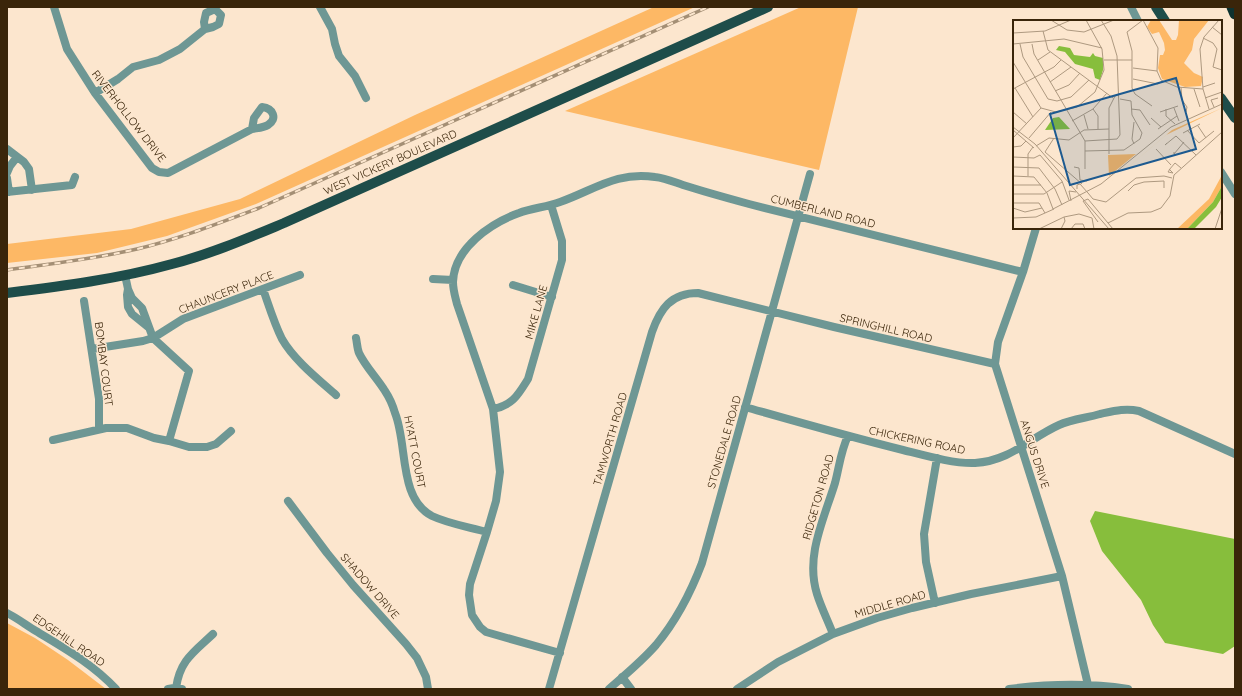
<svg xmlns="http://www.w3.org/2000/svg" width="1242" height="696" font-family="Quicksand,sans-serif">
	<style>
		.green { fill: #fdb865 }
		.water { fill: #87be3c }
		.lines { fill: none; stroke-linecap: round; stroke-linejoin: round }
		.minor { stroke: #6e9794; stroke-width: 8 }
		.major { stroke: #1e4d4a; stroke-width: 10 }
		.highway { stroke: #0e3230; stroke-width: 11 }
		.rail-casing { stroke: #a48f75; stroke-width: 3.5 }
		.rail { stroke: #fce6ce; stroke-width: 2; stroke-dasharray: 6; stroke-linecap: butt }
		.labels { text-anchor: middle; stroke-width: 3; stroke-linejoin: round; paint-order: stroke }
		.street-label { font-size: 11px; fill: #3a250a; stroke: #fce6ce }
		.inset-road { fill: none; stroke: #ae9980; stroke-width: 1 }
		.view { fill: #1d5a90; fill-opacity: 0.15; stroke: #1d5a90; stroke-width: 2 }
		.inset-edge { fill: none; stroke: #3a250a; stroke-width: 2 }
	</style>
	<rect width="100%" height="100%" fill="#fce6ce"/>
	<!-- green -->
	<path class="green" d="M654 7H695L256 204 167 236 97 253 7 263V244L131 229 240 199 415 115Z
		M801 7H858L819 170 565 111Z
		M7 623 35 638 68 660 106 689H7Z"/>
	<!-- water -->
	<path class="water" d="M1095 511 1235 539V646L1223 654 1165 643 1153 625 1141 600 1102 551 1090 521Z"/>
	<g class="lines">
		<!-- minor -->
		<path class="minor" d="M54 7 67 49 95 93 152 168 159 172 168 173 252 129C257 128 263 128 268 125 278 119 273 108 262 107L254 118 252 129
			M320 7 332 29 335 44 339 56 355 76 366 98
			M1131 7 1138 21
			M95 93 118 79 133 67 159 60 180 49 205 29 213 27 219 24 221 15 215 9 206 13 204 22 205 29
			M7 149 24 162 29 169 32 190
			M1221 172 1235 194
			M7 173 10 166 17 157
			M7 178 9 192
			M7 192 72 185 75 177
			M1036 228 1023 272 998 342 995 364 1062 576 1089 689
			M125 275 128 289 127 295 128 307 132 314 148 327
			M433 279 453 280
			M513 285 552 297
			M128 289 132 298 142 308 153 338 189 371 169 441
			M263 289C269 306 274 323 282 339 294 360 318 379 336 395
			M84 301 99 399V429
			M356 338C357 342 357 348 359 353 365 366 377 378 385 391 389 397 393 406 395 413 408 445 398 498 432 516 449 524 469 527 487 532
			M92 349 143 341 153 338 183 319 300 275
			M745 407C798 422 850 437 903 450 923 455 954 464 975 463 1010 461 1030 438 1059 425 1072 419 1087 418 1100 414 1114 411 1125 408 1139 411L1235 454
			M493 409C513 405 518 395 528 379L562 260V241L551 205
			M53 440 106 428H127L154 438 169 441 189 447H207L216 444 231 431
			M288 501 327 553 353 585 406 644 417 658 426 677 428 689
			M935 603 926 562 924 534 937 458
			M7 613C17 618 26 625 36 631 64 648 93 664 116 689
			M833 634C828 621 821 607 817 594 805 556 824 519 835 483 839 468 841 450 848 436
			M560 653 486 632 480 627 472 615 469 595 470 584 487 532 496 501 500 472 493 409 457 304C455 296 453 290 453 282 454 248 491 223 519 213 532 208 547 207 560 202 594 190 617 171 655 177 665 178 674 182 683 185 705 192 727 198 749 204 840 227 931 249 1023 272
			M622 677 631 689
			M176 688C180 660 194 652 213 634
			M168 689 174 688 182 689
			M549 689 652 332C660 309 671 293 698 293L834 327 995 364
			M609 689C625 675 642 661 656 645 676 621 691 592 702 563L810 174
			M737 689 778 662 833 634 877 618 912 608 971 594 1062 576
			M1009 689C1048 684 1089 683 1128 689"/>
		<!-- major -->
		<path class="major" d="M1156 7 1165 21
			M1221 98 1235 118
			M7 293C63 286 118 279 172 264 211 254 248 238 284 223L768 7"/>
		<!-- highway -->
		<path class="highway" d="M1232 7 1235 14"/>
		<defs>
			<path id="rail" d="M7 270C50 264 94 259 137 249 179 239 219 223 259 208L708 7"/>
		</defs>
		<!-- rail casing -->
		<use href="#rail" class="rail-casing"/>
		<!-- rail -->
		<use href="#rail" class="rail"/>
	</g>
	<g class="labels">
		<!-- street labels -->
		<g class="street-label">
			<text transform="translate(129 116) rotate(52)" y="4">RIVERHOLLOW DRIVE</text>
			<text transform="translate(390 162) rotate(-24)" y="4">WEST VICKERY BOULEVARD</text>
			<text transform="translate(823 211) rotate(14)" y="4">CUMBERLAND ROAD</text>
			<text transform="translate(226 292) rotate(-21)" y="4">CHAUNCERY PLACE</text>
			<text transform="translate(536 312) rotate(-74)" y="4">MIKE LANE</text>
			<text transform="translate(886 328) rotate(13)" y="4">SPRINGHILL ROAD</text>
			<text transform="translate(104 364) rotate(83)" y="4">BOMBAY COURT</text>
			<text transform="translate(610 439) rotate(-74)" y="4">TAMWORTH ROAD</text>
			<text transform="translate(917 440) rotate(12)" y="4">CHICKERING ROAD</text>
			<text transform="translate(724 442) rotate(-74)" y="4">STONEDALE ROAD</text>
			<text transform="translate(415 452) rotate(79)" y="4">HYATT COURT</text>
			<text transform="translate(1035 454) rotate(72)" y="4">ANGUS DRIVE</text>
			<text transform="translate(818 497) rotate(-74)" y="4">RIDGETON ROAD</text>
			<text transform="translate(370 586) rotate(49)" y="4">SHADOW DRIVE</text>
			<text transform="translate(890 604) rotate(-16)" y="4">MIDDLE ROAD</text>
			<text transform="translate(69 640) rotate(34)" y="4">EDGEHILL ROAD</text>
		</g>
	</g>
	<!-- overview -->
	<g transform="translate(1013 20)">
		<rect width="209" height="209" fill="#fce6ce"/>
		<path d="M138 0H146L159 20H163L165 15 166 0H196L181 19 179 30 171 43 181 53 190 57 188 66 172 67 149 59 145 48 147 35H150L152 30 151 23 146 12 139 14 134 7ZM209 88 153 115 94 165 159 110ZM123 134 96 156 95 135ZM209 155V166L200 182 174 209H164L196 179Z" fill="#fdb865"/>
		<path d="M46 26 57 28 61 35 77 37 80 33 82 36 90 38V50L87 60 82 58 80 49 62 44 52 32 43 30ZM46 97 57 109 32 110 40 98ZM209 166V177L203 187 181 209H174L200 182Z" fill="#87be3c"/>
		<path class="inset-road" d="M11 0H25M38 0 54 10 71 12 101 0M130 0 145 28 144 51 148 60 164 67 190 69M130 0 114 12 119 31V68L122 74 139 86M199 7 209 15M30 11 35 30 100 78M0 13 32 11 58 0M190 18 200 23 204 29 200 47 209 50M0 24 51 19 89 28M7 24 10 37 35 79 44 81 58 77 76 60M19 24 21 34 72 121V149M25 40 37 32M91 40H119M0 42 28 88 43 92 64 87 82 72 91 50 89 29 73 0M120 48 144 51M120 59 145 64 149 61M37 62 58 47M168 67 169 80 174 87 173 92M190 67 202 63M2 68 20 97M0 69 41 47 48 40M181 69 187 87M42 71 56 65 67 53M192 78 209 72M201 87 198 80 205 78M161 88 166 101M80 89 85 96V109M118 89 127 90 137 105M153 89V96L162 104M196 89 190 69 187 29 191 17 206 0M0 92 14 104M147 92 165 86M71 95 75 109M138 98 148 107M59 101 80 89 94 73M121 102 119 119 121 124M185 106 193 118M0 107 22 124M145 109 164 96M0 110 21 128M174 110 186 123 201 111M170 113 187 104M0 118 28 88M16 118 38 92M72 121 104 119 107 115 104 36 98 16 88 0M154 123 152 125 163 116 183 135M22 124 96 209M23 126 36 118 56 120 71 110 96 109M0 127 8 126 13 121M143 129 158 145M72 131 111 130 127 119 129 113 119 95 118 81 107 79M32 132 41 118M32 132 69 164M161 132V134L171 122M96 134V88L102 76 107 74M27 135 49 161 56 180M0 137 21 138 27 135M0 147 26 148 42 169 49 185M61 147 66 148 67 160 74 161M156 150 162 143 168 148M157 150 160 153 155 152 157 149M0 156 21 157 34 173 40 189M15 156V134L20 127M0 165H28M64 169V165L67 164 75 173M115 171 121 165 131 162 151 161V168M75 173 80 179 93 182 123 158 151 156 159 158M0 174H31L49 162M58 181 56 171 63 172M0 183H26L32 193M0 188 12 192 29 188M40 189 88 164 158 107 209 84M0 198 23 197 41 189M85 202 70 181 75 179 100 209M95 203 115 193 138 192 148 188 157 176 161 155 209 112M26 209 51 197 66 194 79 198 81 209M48 209 52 201 51 197M58 209 62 204H70L72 209M202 209 209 188"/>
		<path class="view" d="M163 58 183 129 57 165 37 94Z"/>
		<rect width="209" height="209" class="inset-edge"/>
	</g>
	<!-- border -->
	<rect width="1242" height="696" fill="none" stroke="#3a250a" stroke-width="16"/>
</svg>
